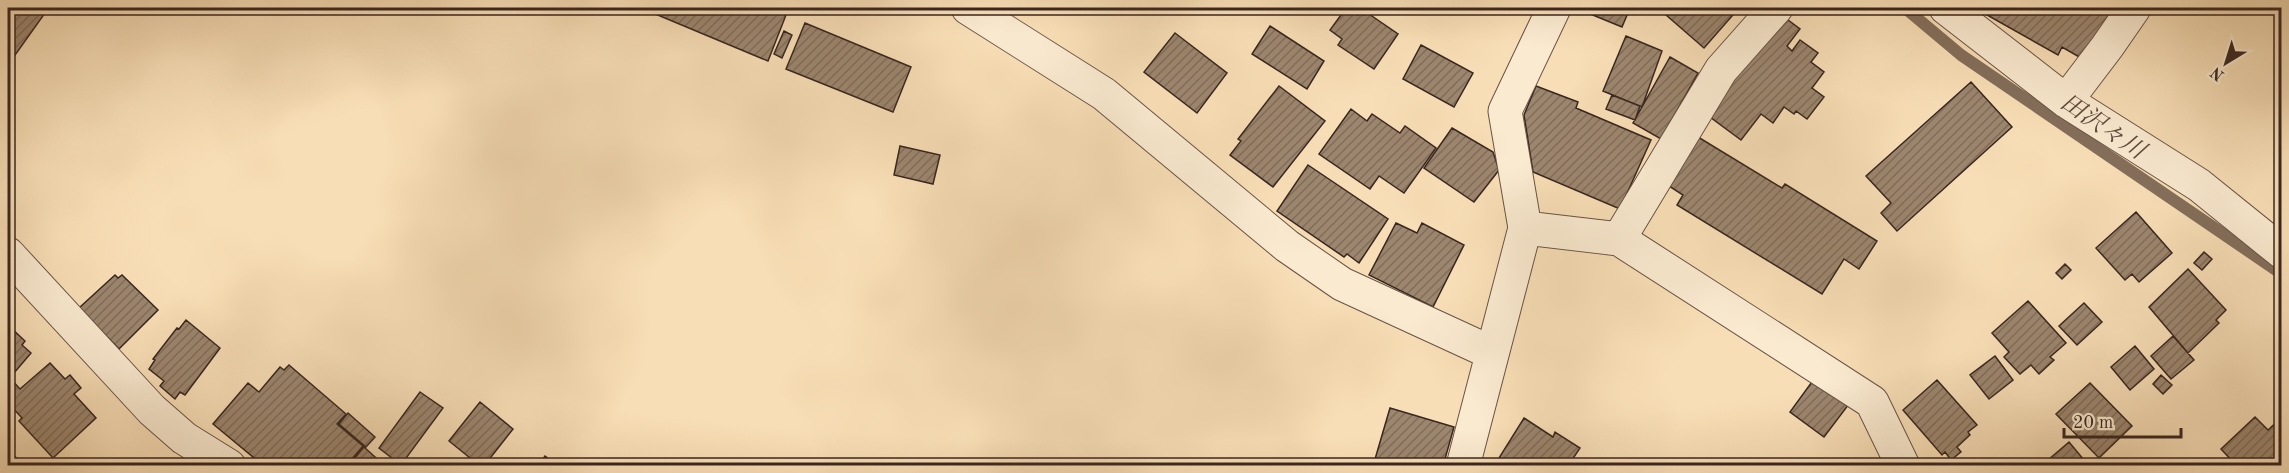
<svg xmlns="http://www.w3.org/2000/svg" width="2289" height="473" font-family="'Old Standard TT','Noto Serif JP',serif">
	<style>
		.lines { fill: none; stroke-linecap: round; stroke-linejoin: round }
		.stream { stroke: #846f5b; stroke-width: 12 }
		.building { fill: url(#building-hatch); stroke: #382620; stroke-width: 1.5 }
		.street-casing { stroke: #685446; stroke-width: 35 }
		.street { stroke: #faead0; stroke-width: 33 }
		.labels { text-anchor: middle; stroke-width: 4.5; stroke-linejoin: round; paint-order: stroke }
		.water-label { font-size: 24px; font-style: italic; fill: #5e4a3e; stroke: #faead0 }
	</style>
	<defs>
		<pattern id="building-hatch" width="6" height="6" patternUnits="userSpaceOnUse" patternTransform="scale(1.5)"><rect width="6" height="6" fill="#9c866e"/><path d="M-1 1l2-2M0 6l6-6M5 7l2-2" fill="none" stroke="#806d5a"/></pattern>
	</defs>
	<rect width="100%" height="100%" fill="#f8deb6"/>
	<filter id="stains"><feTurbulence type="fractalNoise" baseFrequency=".00333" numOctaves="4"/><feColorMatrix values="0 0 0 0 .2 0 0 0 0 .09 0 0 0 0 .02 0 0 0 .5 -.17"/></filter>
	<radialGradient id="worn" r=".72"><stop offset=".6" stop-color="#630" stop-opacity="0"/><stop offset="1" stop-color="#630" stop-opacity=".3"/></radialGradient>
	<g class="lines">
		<!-- stream -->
		<path class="stream" d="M1905 8 1961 55 2282 274"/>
	</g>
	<!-- building -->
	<path class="building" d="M8 8H37L45 13 8 65Z
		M641 8H768L786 15 768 61Z
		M1346 8 1358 15 1359 13 1364 15 1366 12 1398 34 1374 69 1338 45 1342 39 1330 30Z
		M1590 8H1630L1622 27 1588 13Z
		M1658 8H1739L1704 48Z
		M1985 8H2115L2081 58 2062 47 2058 55 1987 15 1990 10Z
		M1780 14 1800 29 1787 46 1792 51 1800 40 1818 53 1811 62 1824 72 1812 88 1824 97 1807 119 1796 111 1794 114 1784 107 1773 123 1761 114 1741 140 1706 114Z
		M805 23 911 67 893 112 786 69Z
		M1270 26 1324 61 1307 89 1252 54Z
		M784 31 792 35 782 58 774 54Z
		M1175 33 1227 73 1197 113 1144 72Z
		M1626 36 1662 51 1642 107 1603 91Z
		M1421 45 1473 73 1454 107 1403 79Z
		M1670 57 1698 73 1661 139 1633 123Z
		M1971 82 2012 127 1897 231 1881 213 1891 203 1866 176Z
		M1279 86 1325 121 1273 187 1230 155 1241 141 1238 139Z
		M1536 86 1578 102 1576 108 1651 140 1620 209 1533 172 1524 115Z
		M1612 95 1640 106 1635 120 1606 109Z
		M1351 109 1367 121 1372 114 1400 133 1405 126 1436 148 1404 193 1379 176 1370 189 1319 154Z
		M1452 128 1493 152 1499 170 1474 202 1424 168Z
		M1698 137 1782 188 1785 184 1877 241 1859 269 1844 259 1822 294 1677 205 1683 195 1669 186Z
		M900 146 940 155 933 184 894 175Z
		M1308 165 1388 219 1359 263 1347 254 1344 257 1277 211Z
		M2136 212 2172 253 2139 282 2132 274 2125 280 2096 248Z
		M1396 223 1417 233 1422 223 1464 245 1433 307 1369 275Z
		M2204 252 2212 259 2202 270 2194 263Z
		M2065 264 2071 270 2062 279 2056 273Z
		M2188 269 2226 310 2216 320 2219 323 2188 353 2149 307Z
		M115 275 118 278 122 275 158 310 119 349 79 308Z
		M2028 301 2066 343 2050 357 2054 360 2039 374 2031 365 2020 374 2004 357 2009 352 1992 333Z
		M2084 303 2102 322 2077 345 2059 326Z
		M186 320 220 348 185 395 180 392 175 399 160 386 164 381 149 369 155 360 153 359 177 328 179 329Z
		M8 325 25 341 22 345 31 353 8 380Z
		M2173 336 2194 360 2171 379 2151 356Z
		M2135 346 2154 369 2130 390 2111 367Z
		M1995 356 2013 380 1989 399 1970 375Z
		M50 363 65 379 70 375 81 388 74 394 96 418 53 458 19 421 22 418 11 406 9 408 8 407V382L11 379 20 389Z
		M289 365 346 414 337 424 363 446 346 466H264L213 424 248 383 259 392 280 367 284 370Z
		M2161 375 2172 385 2163 394 2153 384Z
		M1814 379 1849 404 1824 437 1790 412Z
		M1937 380 1977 425 1968 432 1970 435 1957 447 1961 452 1951 460 1945 452 1942 455 1903 410Z
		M2090 383 2132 426 2099 458 2056 414Z
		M420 392 443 408 401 465 379 448Z
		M480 402 513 429 484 466H480L449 441Z
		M1390 408 1454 427 1443 466H1373Z
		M348 413 375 437 366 447 339 424Z
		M2255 417 2268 430 2282 417V466H2237L2221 449Z
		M1524 418 1553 437 1555 432 1580 448 1568 466H1510L1499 458Z
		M2069 442 2089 466H2041Z
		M364 447 385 466H348Z
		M8 451 19 460 16 466H8Z
		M545 456 558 466H538Z"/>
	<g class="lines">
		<defs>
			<path id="street" d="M968 8 1104 94 1287 246 1342 284 1492 353
				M1946 8 2066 101 2199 185 2282 252
				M2066 101 2107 47 2134 8
				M1525 228 1619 239 1872 402 1903 466
				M1619 239 1721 70 1776 8
				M8 254 152 410 184 438 229 466
				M1463 466 1525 228 1505 111 1554 8"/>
		</defs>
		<!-- street casing -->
		<use href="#street" class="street-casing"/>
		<!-- street -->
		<use href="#street" class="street"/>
	</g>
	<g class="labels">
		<!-- water labels -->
		<g class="water-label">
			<text transform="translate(2103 126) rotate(34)" y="8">田沢々川</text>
		</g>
	</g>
	<!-- margin -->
	<rect width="2289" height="473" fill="none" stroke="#f8deb6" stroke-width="30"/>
	<rect x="9" y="9" width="2271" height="455" fill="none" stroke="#382620" stroke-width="3"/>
	<rect x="15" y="15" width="2259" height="443" fill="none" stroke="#382620" stroke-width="1.5"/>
	<!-- north arrow -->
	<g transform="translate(2226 63) rotate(218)" stroke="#faead0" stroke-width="4.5" paint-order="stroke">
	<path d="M0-4.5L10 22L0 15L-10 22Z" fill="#382620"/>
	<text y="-9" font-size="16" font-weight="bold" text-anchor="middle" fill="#382620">N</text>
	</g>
	<!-- scale -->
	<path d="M2064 428v9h117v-9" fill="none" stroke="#382620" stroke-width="3"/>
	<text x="2073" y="428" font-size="18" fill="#382620" stroke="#faead0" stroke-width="4.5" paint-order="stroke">20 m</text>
	<rect width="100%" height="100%" filter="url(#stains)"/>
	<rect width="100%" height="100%" fill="url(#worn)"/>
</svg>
